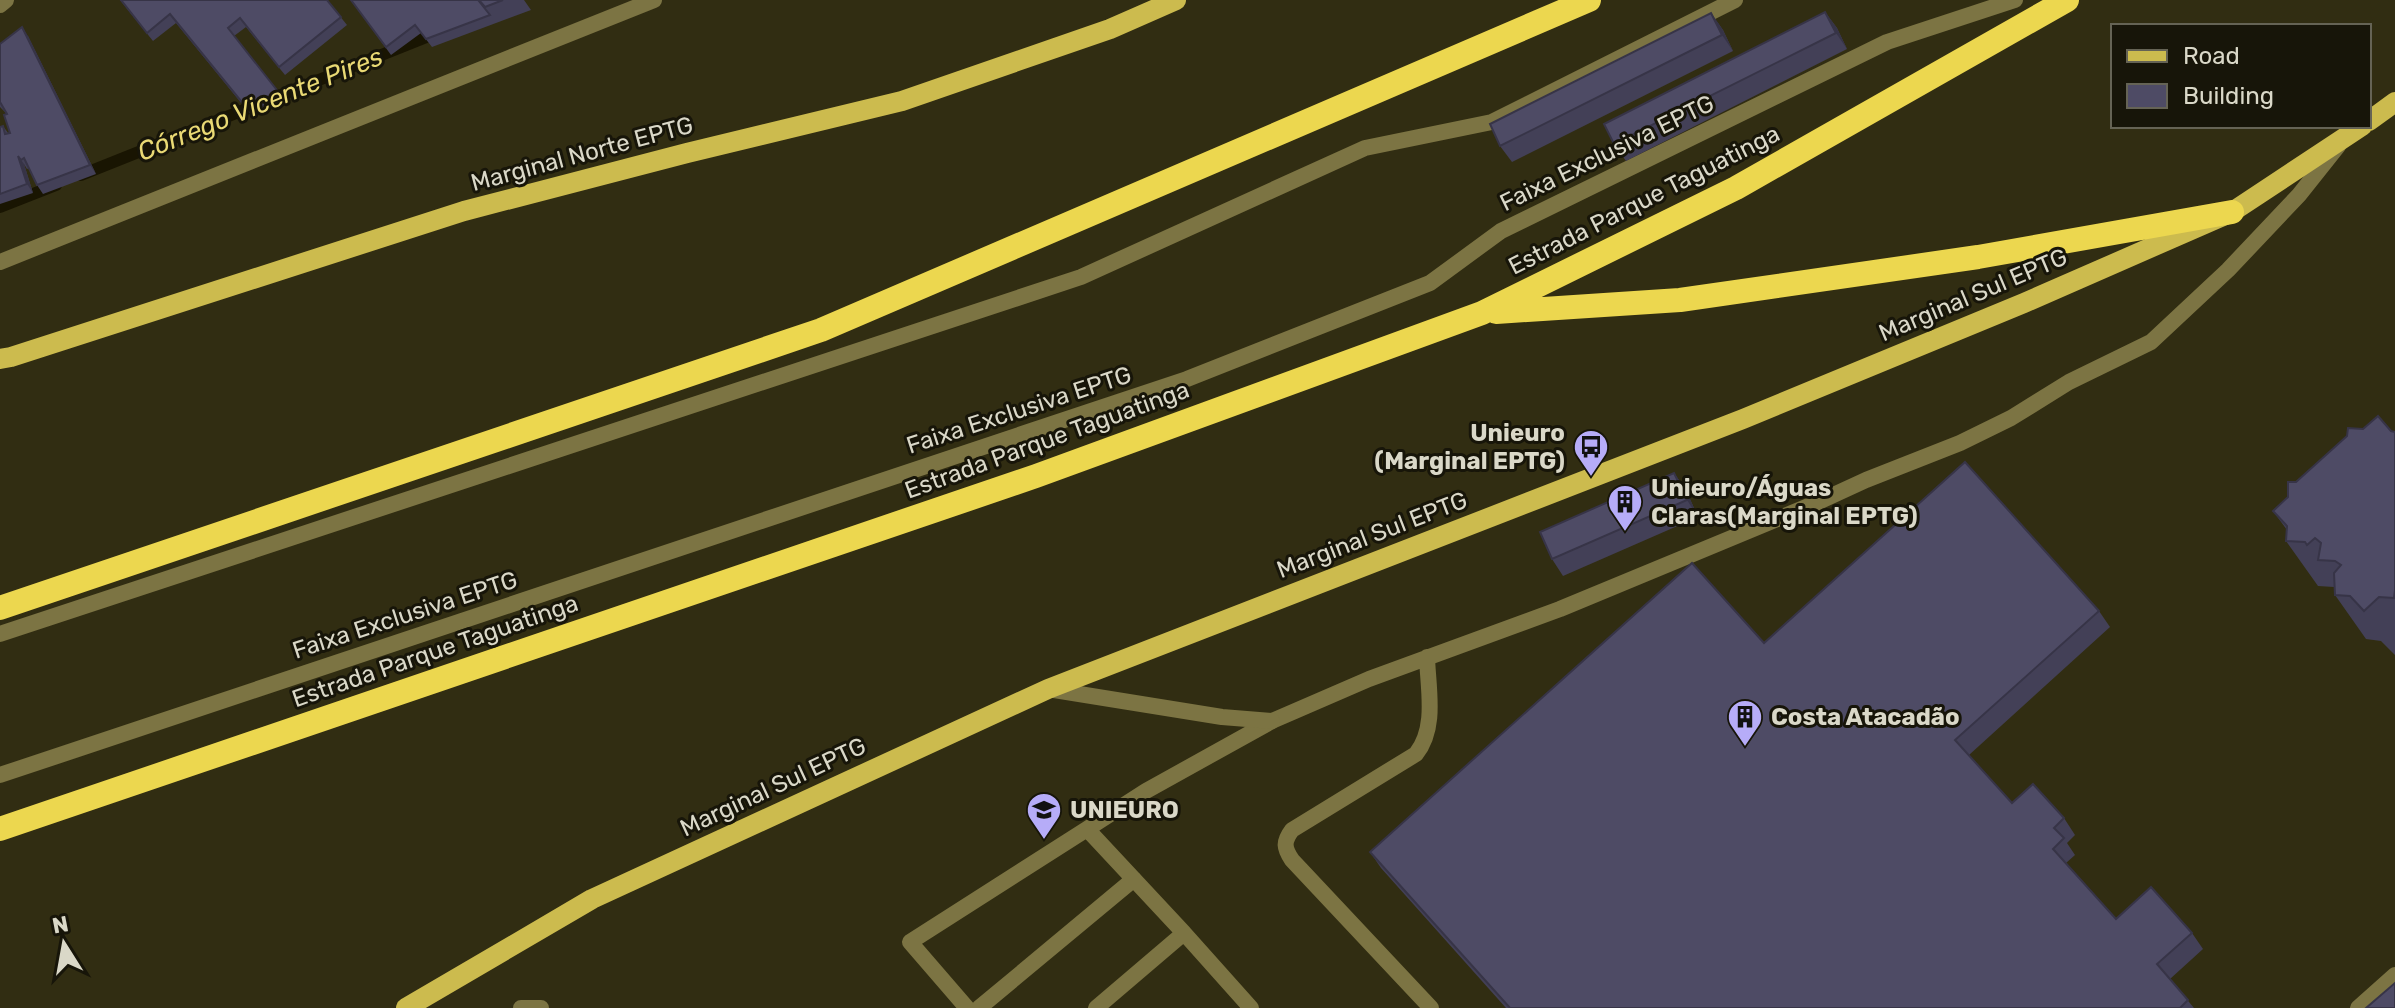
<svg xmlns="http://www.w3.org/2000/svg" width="2395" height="1008" font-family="Rubik,sans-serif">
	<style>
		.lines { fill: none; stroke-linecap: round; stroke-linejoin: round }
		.stream { stroke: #191502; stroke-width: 12 }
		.service { stroke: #7c7443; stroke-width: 16 }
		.minor { stroke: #7c7443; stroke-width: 16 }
		.tertiary { stroke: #7c7443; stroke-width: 16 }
		.primary { stroke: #ccbb4e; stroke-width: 20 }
		.motorway { stroke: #ecd74f; stroke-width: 24 }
		.wall { fill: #434057 }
		.shaded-wall { fill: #373447 }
		.building { fill: #4e4b65; stroke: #373447; stroke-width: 2 }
		.labels { text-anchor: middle; stroke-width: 6; stroke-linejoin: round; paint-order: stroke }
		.street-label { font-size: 24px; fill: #dad8c8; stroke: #171509 }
		.poi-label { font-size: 24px; font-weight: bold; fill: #dad8c8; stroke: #171509; text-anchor: start }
		.water-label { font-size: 26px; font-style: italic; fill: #e9d974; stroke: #171509 }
	</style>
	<rect width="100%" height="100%" fill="#312d12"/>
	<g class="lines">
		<!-- stream -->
		<path class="stream" d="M81 175 439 32
			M0 207 56 185"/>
		<!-- service -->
		<path class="service" d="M0 634 1081 277 1365 148 1492 122 1735 0
			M1427 657C1428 689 1437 728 1416 754L1292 830C1283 842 1284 848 1292 860L1431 1008
			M0 775 1187 379 1430 283 1501 231 1887 42 2015 0
			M1184 933 1251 1008
			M521 1008H541
			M967 1008 910 942 1087 829
			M979 1008 1134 879
			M1096 1008 1184 933 1087 829 1146 791 1272 721 1369 679 1560 609 1816 503 1866 480 1960 443 2011 418 2069 382 2151 342 2228 270 2299 195 2338 146"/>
		<!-- minor -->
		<path class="minor" d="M0 5 6 0
			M0 262 654 0
			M1048 689 1222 717 1272 721"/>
		<!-- tertiary -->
		<path class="tertiary" d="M2358 1008 2395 975"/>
		<!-- primary -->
		<path class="primary" d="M2369 121 2395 102
			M0 359 11 357 464 211 687 153 902 101 1110 29 1176 0
			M406 1008 592 899 1048 689 1743 419 2024 303 2232 212 2362 126"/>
		<!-- motorway -->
		<path class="motorway" d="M1496 312 1680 300 1978 257 2232 212
			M0 608 821 330 1589 0
			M0 829 1036 476 1482 313 1736 188 2067 0"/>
	</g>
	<!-- wall -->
	<path class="wall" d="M120 0H327L347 25 285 75 246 27 234 36 286 102 251 115 176 23 153 41Z
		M351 0H524L531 10 432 47 421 33 391 55Z
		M1825 12 1837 28 1847 49 1626 161 1614 144Z
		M1711 13 1723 30 1733 51 1512 162 1500 146Z
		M28 36 96 174 43 194 37 185 29 168 27 169 24 164 33 193 0 204V127L3 126 8 133H10L7 114 0 107V44Z
		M2363 429 2395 432V655L2381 641 2366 639 2335 595 2334 587 2318 586 2286 541 2287 530 2273 511 2288 497 2296 482Z
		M1674 473 1686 490 1698 517 1563 576 1552 559Z
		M2099 611 2110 627 1969 755 2012 803 2064 818 2075 835 2067 843 2075 855 2066 863 2116 919 2192 933 2203 949 2170 979 2194 1008H1506L1381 868 1370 852 1764 643Z"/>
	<!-- shaded-wall -->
	<path class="shaded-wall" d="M1825 12 1837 28 1847 49 1836 33Z
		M1711 13 1723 30 1733 51 1722 35Z
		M22 27 28 36 96 174 90 165Z
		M18 156 24 164 33 193 27 184Z
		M1674 473 1686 490 1698 517 1687 500Z"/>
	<!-- building -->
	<path class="building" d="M121 0H327L341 17 279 67 240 18 228 28 280 94 245 106 170 14 147 33Z
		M351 0H478L490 15 426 39 415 25 386 47Z
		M479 0H503L485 7Z
		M1825 12 1836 33 1614 144 1604 124Z
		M1711 13 1722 35 1500 146 1490 124Z
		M22 27 90 165 37 185 24 158 21 160 18 156 27 184 0 194V127L3 126 5 134 10 133 4 115 7 114 0 102V44Z
		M2378 416 2391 431 2395 432V590L2394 598 2379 597 2364 611 2350 596 2335 595 2334 573 2341 565 2335 561 2318 560 2321 543 2315 538 2307 545 2305 542 2286 541 2287 526 2273 511 2288 497V482H2296L2347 436 2348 428 2363 429Z
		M1965 462 2099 611 1955 740 2012 803 2033 784 2064 818 2054 828 2064 838 2053 849 2116 919 2151 887 2192 933 2157 964 2188 1000 2180 1008H1510L1370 852 1692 563 1764 643Z
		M1674 473 1687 500 1552 559 1540 532Z
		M2395 983V1008H2366Z"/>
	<!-- icons -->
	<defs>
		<symbol id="bus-pin" viewBox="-11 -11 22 30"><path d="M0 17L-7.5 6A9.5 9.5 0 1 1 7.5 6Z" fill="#b6acf8" stroke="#171509"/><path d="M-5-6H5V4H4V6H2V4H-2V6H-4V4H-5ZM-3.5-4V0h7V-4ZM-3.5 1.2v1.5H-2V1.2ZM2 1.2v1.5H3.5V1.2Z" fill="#111"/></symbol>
		<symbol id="building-pin" viewBox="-11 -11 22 30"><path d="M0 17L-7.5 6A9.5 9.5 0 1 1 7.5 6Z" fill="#b6acf8" stroke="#171509"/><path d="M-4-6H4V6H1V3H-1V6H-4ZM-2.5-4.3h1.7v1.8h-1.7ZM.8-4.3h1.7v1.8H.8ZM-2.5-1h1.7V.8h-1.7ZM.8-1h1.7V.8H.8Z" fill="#111"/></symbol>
		<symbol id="university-pin" viewBox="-11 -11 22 30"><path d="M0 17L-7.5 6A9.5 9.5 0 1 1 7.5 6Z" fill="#b6acf8" stroke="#171509"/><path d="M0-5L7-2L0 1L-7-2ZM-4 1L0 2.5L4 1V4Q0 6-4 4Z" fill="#111"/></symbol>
	</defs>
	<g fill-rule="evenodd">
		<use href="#bus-pin" x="1571" y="427" width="40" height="54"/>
		<use href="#building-pin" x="1605" y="482" width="40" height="54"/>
		<use href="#building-pin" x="1725" y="697" width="40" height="54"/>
		<use href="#university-pin" x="1024" y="790" width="40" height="54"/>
	</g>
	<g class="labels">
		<!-- street labels -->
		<g class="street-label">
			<text transform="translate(1607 153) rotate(-26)" y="8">Faixa Exclusiva EPTG</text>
			<text transform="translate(582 154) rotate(-15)" y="8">Marginal Norte EPTG</text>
			<text transform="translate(1644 200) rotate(-27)" y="8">Estrada Parque Taguatinga</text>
			<text transform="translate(1973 295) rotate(-23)" y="8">Marginal Sul EPTG</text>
			<text transform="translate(1019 410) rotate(-18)" y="8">Faixa Exclusiva EPTG</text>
			<text transform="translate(1047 440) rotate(-20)" y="8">Estrada Parque Taguatinga</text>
			<text transform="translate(1372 535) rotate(-21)" y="8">Marginal Sul EPTG</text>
			<text transform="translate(405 615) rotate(-18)" y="8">Faixa Exclusiva EPTG</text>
			<text transform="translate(435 651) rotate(-19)" y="8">Estrada Parque Taguatinga</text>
			<text transform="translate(773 787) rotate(-25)" y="8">Marginal Sul EPTG</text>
		</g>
		<!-- poi labels -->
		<g class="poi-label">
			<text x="1565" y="441" text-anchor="end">Unieuro<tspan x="1565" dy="28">(Marginal EPTG)</tspan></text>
			<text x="1651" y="496">Unieuro/Águas<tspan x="1651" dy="28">Claras(Marginal EPTG)</tspan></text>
			<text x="1771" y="725">Costa Atacadão</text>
			<text x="1070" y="818">UNIEURO</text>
		</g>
		<!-- water labels -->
		<g class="water-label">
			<text transform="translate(260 104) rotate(-22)" y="9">Córrego Vicente Pires</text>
		</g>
	</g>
	<!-- legend -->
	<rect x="2111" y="24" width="260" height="104" fill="#171509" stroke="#656355" stroke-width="2"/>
	<rect x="2127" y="50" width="40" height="12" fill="#ccbb4e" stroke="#656355" stroke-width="2"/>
	<text x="2183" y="64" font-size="24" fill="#dad8c8">Road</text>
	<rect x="2127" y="84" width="40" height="24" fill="#4e4b65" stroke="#656355" stroke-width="2"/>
	<text x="2183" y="104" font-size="24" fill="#dad8c8">Building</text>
	<!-- north arrow -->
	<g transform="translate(64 944) rotate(349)" stroke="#171509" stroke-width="6" paint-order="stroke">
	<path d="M0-6L14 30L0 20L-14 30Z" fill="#dad8c8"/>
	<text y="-12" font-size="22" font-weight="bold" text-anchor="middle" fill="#dad8c8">N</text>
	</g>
</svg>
